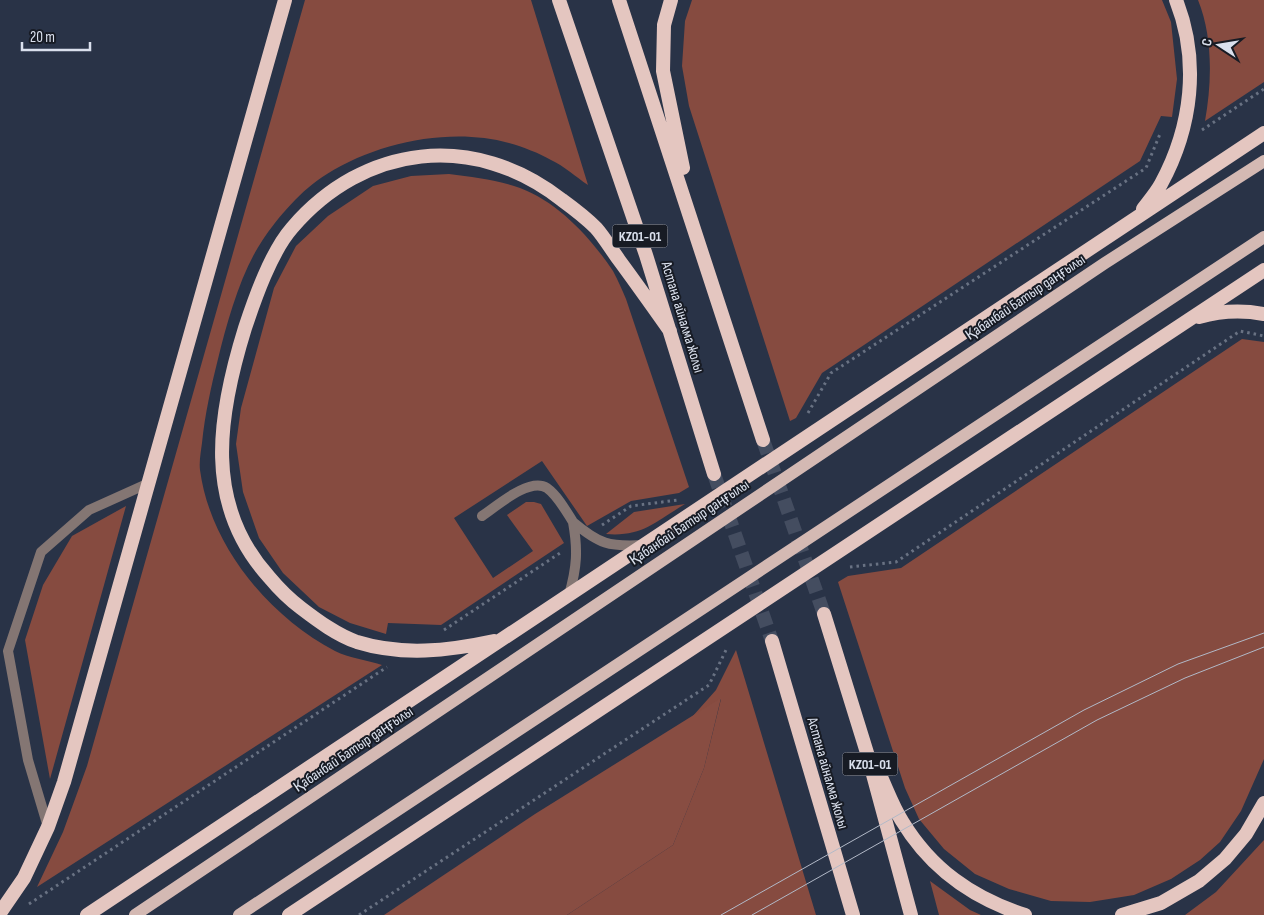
<svg xmlns="http://www.w3.org/2000/svg" width="1264" height="915" font-family="'Sofia Sans Condensed',sans-serif">
	<style>
		.green { fill: #864b40 }
		.forest { fill: #884d42 }
		.lines { fill: none; stroke-linecap: round; stroke-linejoin: round }
		.trunk-tunnel { stroke: #444d60; stroke-width: 14; stroke-dasharray: 14 7; stroke-linecap: butt }
		.path { stroke: #697283; stroke-width: 3; stroke-dasharray: 2.5 4; stroke-linecap: butt }
		.service { stroke: #847673; stroke-width: 10 }
		.primary { stroke: #d4b9b3; stroke-width: 12 }
		.trunk { stroke: #e4c6c0; stroke-width: 14 }
		.tram { stroke: #b2b9c7; stroke-width: 1 }
		.labels { text-anchor: middle; stroke-width: 4; stroke-linejoin: round; paint-order: stroke }
		.shield { fill: #171b24; stroke: #a0a5b1; stroke-width: 1 }
		.shield-label { font-size: 14px; font-weight: bold; fill: #dae0ed }
		.street-label { font-size: 15px; fill: #dae0ed; stroke: #171b24 }
	</style>
	<rect width="100%" height="100%" fill="#293347"/>
	<!-- green -->
	<path class="green" d="M305 0H531L588 185C576 177 564 166 551 160 539 153 523 147 509 143 451 127 378 142 327 174 302 189 278 217 262 241 241 272 227 322 218 359 211 387 205 414 202 443 201 451 199 461 200 470 210 545 268 616 335 651 349 658 367 660 382 665L37 887 63 832 87 766Z
		M692 0H1162L1171 22 1177 79 1172 117 1161 116 1140 161 822 373 796 418 790 421 689 106 682 66 685 21Z
		M1198 0H1264V82L1205 121C1212 82 1213 37 1198 0Z
		M449 174C473 177 497 180 520 188 558 202 591 238 613 271 618 280 622 290 626 299L689 487 679 493 631 501 587 526 542 461 454 518 493 578 533 551 507 515 526 502H534L541 504 564 543 441 625 388 623 386 634 350 623 319 607 283 573 259 538 243 492 236 444 241 408 274 288 296 246 328 216 373 186 411 176Z
		M1242 339 1264 342V759L1241 811 1220 842 1200 860 1171 879 1134 895 1090 902 1051 901 1009 889 975 874 944 849 919 819 905 788 838 582 848 576 901 568Z
		M685 504C655 522 642 537 606 534L634 512Z
		M126 506 50 779 25 640 43 585 72 536Z
		M736 650 816 915H567L673 845 704 768 721 699 692 717 716 690Z
		M1264 840V915H1185L1216 892Z
		M930 881 970 910 981 915H939Z"/>
	<!-- forest -->
	<path class="forest" d="M721 698 704 768 673 845 567 915H384L535 814Z"/>
	<g class="lines">
		<!-- trunk-tunnel -->
		<path class="trunk-tunnel" d="M763 440 824 614
			M714 474 772 641"/>
		<!-- path -->
		<path class="path" d="M1202 130 1264 89
			M808 413 831 373 1146 168 1160 134
			M602 525 631 506 678 500
			M850 567 896 562 1240 331 1264 336
			M444 630 560 553
			M29 904 387 667
			M359 915 709 685 727 648"/>
		<!-- service -->
		<path class="service" d="M482 516C497 506 529 477 547 488 558 496 566 511 573 522
			M569 595C577 567 578 550 573 522 599 544 609 547 643 545
			M48 827 28 760 8 651 41 552 89 510 149 483"/>
		<!-- primary -->
		<path class="primary" d="M135 915 1105 263 1264 161
			M239 915 1264 237"/>
		<!-- trunk -->
		<path class="trunk" d="M559 0 646 255 714 474
			M619 0 763 440
			M671 0 664 25 663 71 683 168
			M1143 209C1149 201 1156 193 1161 184 1192 127 1200 61 1176 0
			M1199 317C1220 311 1242 310 1264 314
			M824 614 868 756 911 915
			M494 641C448 651 402 656 357 642 337 635 318 621 301 608 289 599 279 589 269 577 203 504 218 415 245 328 255 298 271 252 292 228 364 144 474 131 562 200 573 208 586 218 596 228 604 237 611 249 619 260 636 283 653 307 670 331
			M772 641 853 915
			M880 775C887 790 893 807 902 821 931 869 972 898 1025 915
			M0 913 24 878 48 827 64 782 285 0
			M87 915 1264 133
			M289 915 1264 270
			M1122 915 1161 903 1199 881 1225 859 1246 834 1264 803"/>
		<!-- tram -->
		<path class="tram" d="M721 915 1084 710 1178 664 1264 633
			M752 915 1097 720 1185 678 1264 647"/>
	</g>
	<g class="labels">
		<!-- shield labels -->
		<g class="shield">
			<rect x="612.5" y="224.5" width="55" height="23" rx="4"/>
			<rect x="842.5" y="752.5" width="55" height="23" rx="4"/>
		</g>
		<g class="shield-label">
			<text x="640" y="241">KZ01-01</text>
			<text x="870" y="769">KZ01-01</text>
		</g>
		<!-- street labels -->
		<g class="street-label">
			<text transform="translate(1025 297) rotate(-34)" y="5">Қабанбай Батыр даңғылы</text>
			<text transform="translate(683 317) rotate(73)" y="5">Астана айналма жолы</text>
			<text transform="translate(689 522) rotate(-34)" y="5">Қабанбай Батыр даңғылы</text>
			<text transform="translate(353 749) rotate(-34)" y="5">Қабанбай Батыр даңғылы</text>
			<text transform="translate(828 773) rotate(74)" y="5">Астана айналма жолы</text>
		</g>
	</g>
	<!-- north arrow -->
	<g transform="translate(1219 45) rotate(282)" stroke="#171b24" stroke-width="4" paint-order="stroke">
	<path d="M0-4L9 19L0 12L-9 19Z" fill="#dae0ed"/>
	<text y="-8" font-size="14" font-weight="bold" text-anchor="middle" fill="#dae0ed">С</text>
	</g>
	<!-- scale -->
	<path d="M22 42v8h68v-8" fill="none" stroke="#dae0ed" stroke-width="2.5"/>
	<text x="30" y="42" font-size="15" fill="#dae0ed" stroke="#171b24" stroke-width="4" paint-order="stroke">20 m</text>
</svg>
